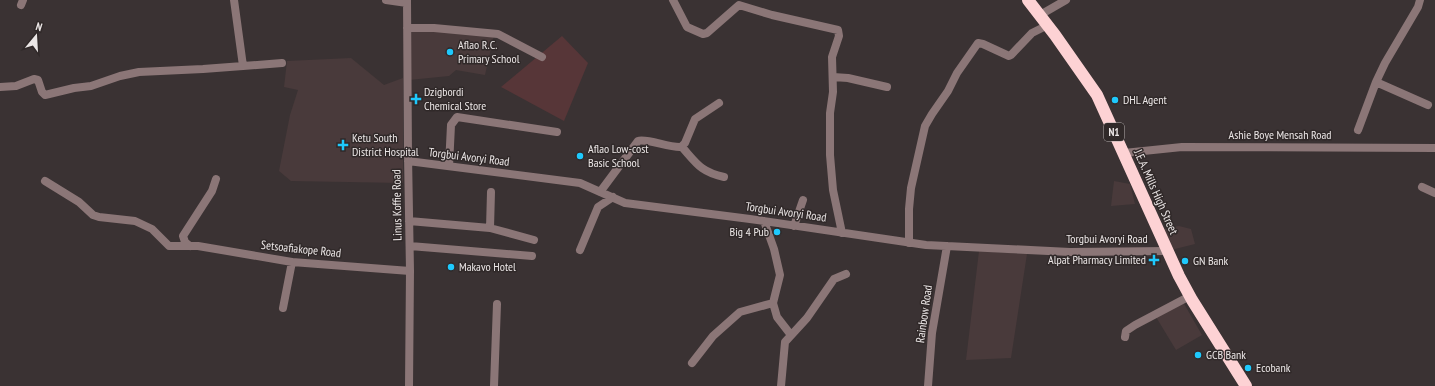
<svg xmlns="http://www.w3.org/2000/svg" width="1435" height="386" font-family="'PT Sans Narrow',sans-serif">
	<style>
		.built { fill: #493a3b }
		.green { fill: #573638 }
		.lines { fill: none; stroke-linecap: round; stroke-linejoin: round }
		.minor { stroke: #8b7677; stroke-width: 8 }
		.highway { stroke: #fdd2d4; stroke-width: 12 }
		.poi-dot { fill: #1ec9fd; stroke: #302929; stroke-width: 1.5 }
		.labels { text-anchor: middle; stroke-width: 3; stroke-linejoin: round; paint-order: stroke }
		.shield { fill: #302929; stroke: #b3adad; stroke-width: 1 }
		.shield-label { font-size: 11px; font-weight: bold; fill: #ebe6e6 }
		.poi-label { font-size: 12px; fill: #ebe6e6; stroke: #302929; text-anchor: start }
		.street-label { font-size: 12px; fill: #ebe6e6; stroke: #302929 }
	</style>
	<rect width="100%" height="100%" fill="#3a3233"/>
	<!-- built -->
	<path class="built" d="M411 29 494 35 485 75 456 70 449 76 409 80Z
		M351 58 384 85 403 78V183L291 181 279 171 290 115 298 90 284 87 287 61Z
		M1114 181 1130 184 1135 204 1111 206Z
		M1179 226 1191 229 1195 244 1171 250 1164 229Z
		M979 251 1027 254 1011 358 966 360Z
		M1183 302 1202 335 1176 350 1156 317Z"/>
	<!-- green -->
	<path class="green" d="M562 36 588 63 564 121 501 87Z"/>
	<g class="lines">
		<!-- minor -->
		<path class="minor" d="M386 0 407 3
			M407 0 408 155 410 271 409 386
			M673 0 687 27 703 34 707 33 739 5 772 15 838 30 839 36 832 57 833 92 830 113V155L833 190 842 233
			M21 5 23 0
			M1040 15 1066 0
			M407 28H434L498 34 542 57
			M243 66 282 63
			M833 77 848 78 887 87
			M1376 82 1385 63 1418 7 1420 0
			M0 87 16 86 34 79 38 80 42 92 45 95 74 88 91 86 120 76 139 72 203 69 243 66 234 0
			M1358 130 1376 82 1428 105
			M682 147C697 164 701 172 724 177
			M1124 153 1182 147 1435 148
			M408 161 580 183 625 203 750 219 926 245 1070 252 1167 251
			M449 166 451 125 457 117 557 132
			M45 181 79 202 93 215 99 217 135 221 152 229 169 246H198L292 262 410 271
			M1422 187 1435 193
			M600 192 638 141C647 138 669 148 681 147L685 143 695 119 719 103
			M409 221 490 228 534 240
			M794 226 803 200
			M490 228 491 192
			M909 243V209L911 188 925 126 932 114 948 91 957 73 978 43 983 44 1009 56 1011 55 1032 33 1048 25
			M190 246 185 242 183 236 212 191 216 179
			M410 246 532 256
			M580 250 598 207 613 197
			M773 303 777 317 791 335
			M283 308 292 262
			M1125 337 1126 331 1135 325 1190 296
			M692 363 713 336 740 312 773 303 780 275 774 249 764 221
			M494 386 497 304
			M781 386 785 342 807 318 834 279 846 274
			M928 386 932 333 947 246"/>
		<!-- highway -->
		<path class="highway" d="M1028 0 1055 35 1097 95 1179 276 1192 300 1246 386"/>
	</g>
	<!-- markers -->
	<g class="poi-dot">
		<circle cx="450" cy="52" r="4"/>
		<path d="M414 93h4v4h4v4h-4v4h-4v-4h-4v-4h4z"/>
		<circle cx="1115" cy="100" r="4"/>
		<path d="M341 139h4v4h4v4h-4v4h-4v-4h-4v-4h4z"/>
		<circle cx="580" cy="156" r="4"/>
		<circle cx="777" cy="232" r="4"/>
		<path d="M1152 254h4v4h4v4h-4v4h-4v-4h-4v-4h4z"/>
		<circle cx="1185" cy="261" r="4"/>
		<circle cx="451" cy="267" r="4"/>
		<circle cx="1198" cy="355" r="4"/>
		<circle cx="1248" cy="368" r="4"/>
	</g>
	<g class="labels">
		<!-- shield labels -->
		<rect class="shield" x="1104" y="123" width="20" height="18" rx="3"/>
		<g class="shield-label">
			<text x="1114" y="136">N1</text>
		</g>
		<!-- poi labels -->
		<g class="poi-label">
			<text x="458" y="49">Aflao R.C.<tspan x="458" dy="14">Primary School</tspan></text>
			<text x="424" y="96">Dzigbordi<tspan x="424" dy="14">Chemical Store</tspan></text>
			<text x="1123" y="104">DHL Agent</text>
			<text x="352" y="142">Ketu South<tspan x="352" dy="14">District Hospital</tspan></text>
			<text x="588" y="153">Aflao Low-cost<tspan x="588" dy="14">Basic School</tspan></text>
			<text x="769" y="236" text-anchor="end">Big 4 Pub</text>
			<text x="1146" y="264" text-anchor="end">Alpat Pharmacy Limited</text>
			<text x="1193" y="265">GN Bank</text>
			<text x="459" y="271">Makavo Hotel</text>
			<text x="1206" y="359">GCB Bank</text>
			<text x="1256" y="372">Ecobank</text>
		</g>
		<!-- street labels -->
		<g class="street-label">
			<text x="1280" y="139">Ashie Boye Mensah Road</text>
			<text transform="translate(469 157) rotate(7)" y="4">Torgbui Avoryi Road</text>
			<text transform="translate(1156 192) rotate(66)" y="4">J.E.A. Mills High Street</text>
			<text transform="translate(397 205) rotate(-91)" y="4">Linus Koffie Road</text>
			<text transform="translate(786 212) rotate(8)" y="4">Torgbui Avoryi Road</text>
			<text x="1107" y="243">Torgbui Avoryi Road</text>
			<text transform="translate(301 249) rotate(6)" y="4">Setsoafiakope Road</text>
			<text transform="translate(924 314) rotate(-82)" y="4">Rainbow Road</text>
		</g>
	</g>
	<!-- north arrow -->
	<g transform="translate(36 36) rotate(18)" stroke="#302929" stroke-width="3" paint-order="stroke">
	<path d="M0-3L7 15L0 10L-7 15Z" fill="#ebe6e6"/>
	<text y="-6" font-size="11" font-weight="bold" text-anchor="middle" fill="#ebe6e6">N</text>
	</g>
</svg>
